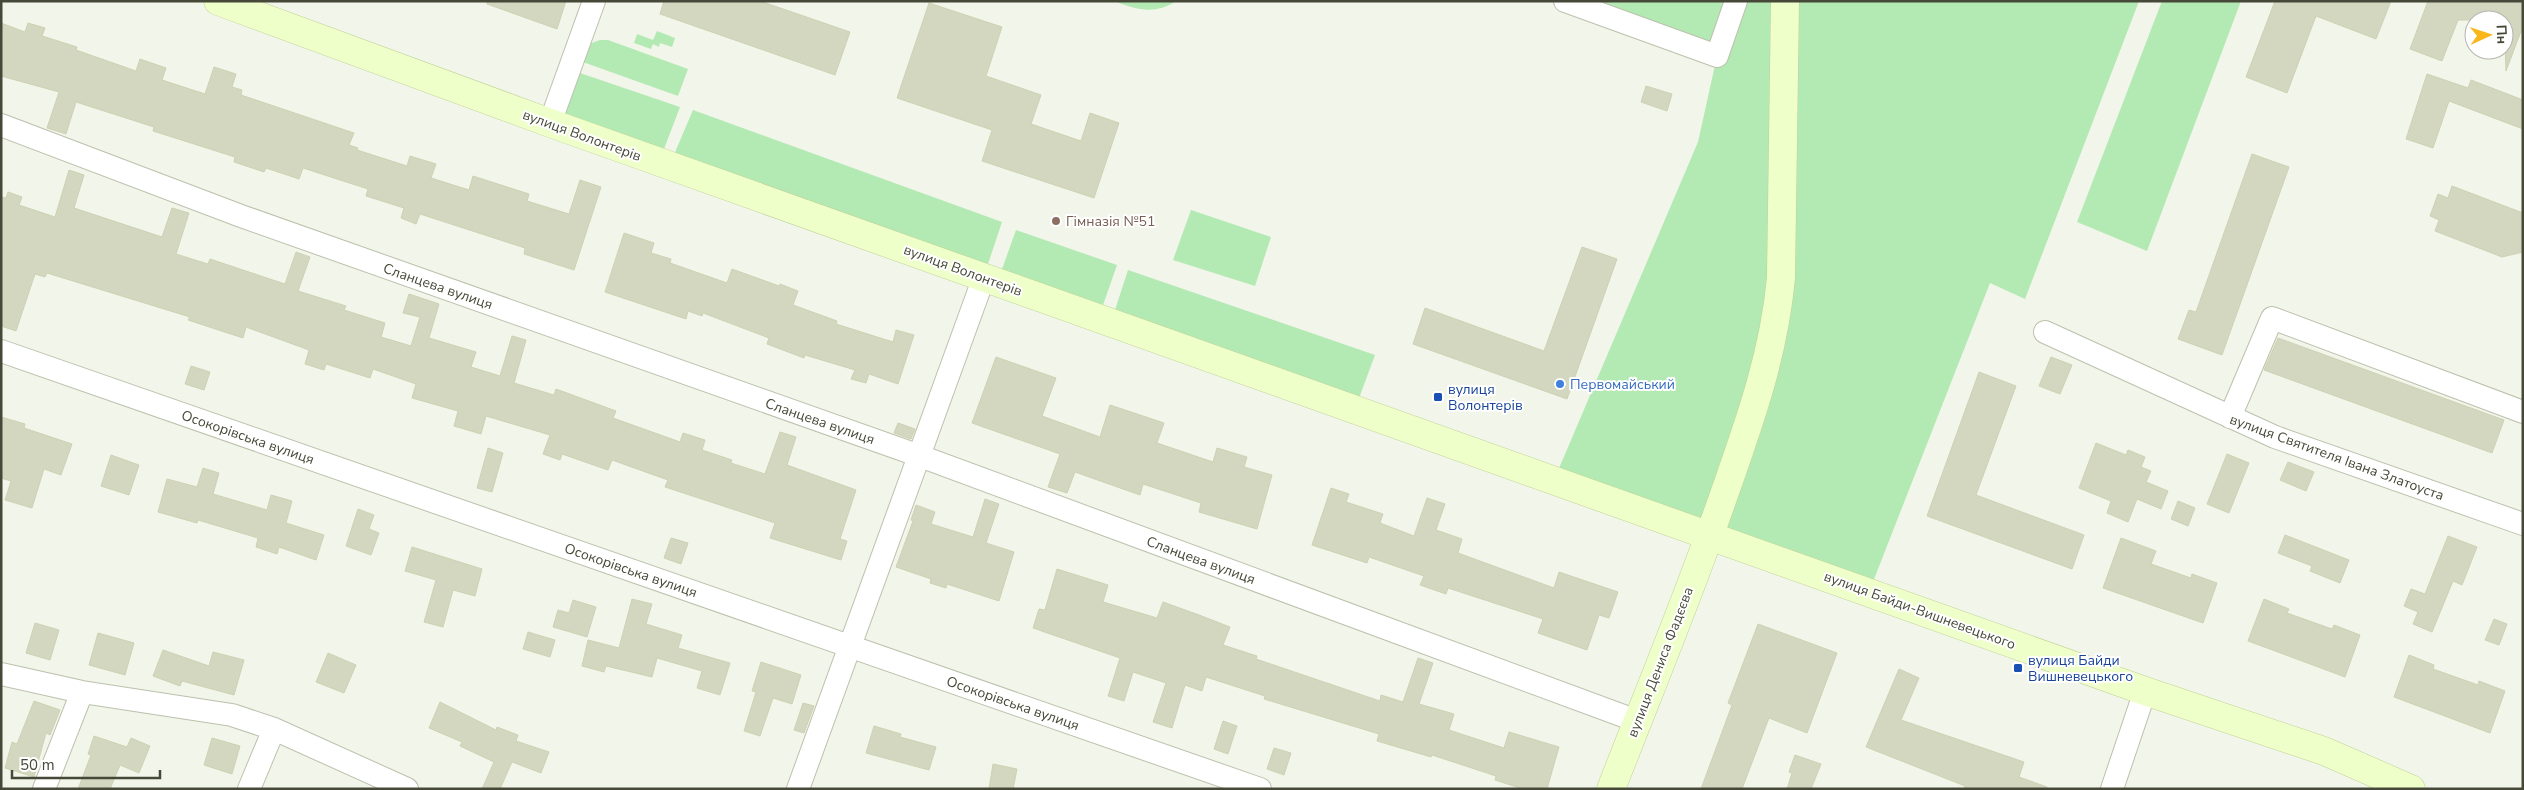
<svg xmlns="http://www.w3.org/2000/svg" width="2524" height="790" font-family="'Nunito Sans',sans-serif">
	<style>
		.green { fill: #b3e9b3 }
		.building { fill: #d3d7bf; stroke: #cdd2b2 }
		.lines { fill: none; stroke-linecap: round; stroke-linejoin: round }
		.street-casing { stroke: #bcc1ac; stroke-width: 24 }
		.secondary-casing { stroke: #c1d297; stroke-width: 29 }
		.street { stroke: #fff; stroke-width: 22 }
		.secondary { stroke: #efffca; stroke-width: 28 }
		.education-dot { fill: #8d6e63; stroke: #fff; stroke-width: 2 }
		.shop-dot { fill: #3f7fe0; stroke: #fff; stroke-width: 2 }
		.transit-dot { fill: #1a4fb4; stroke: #fff; stroke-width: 2 }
		.labels { text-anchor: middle; stroke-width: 4; stroke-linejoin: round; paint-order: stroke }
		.street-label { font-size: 14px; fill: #464938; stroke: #fff }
		.education-label { font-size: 14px; fill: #785e54; stroke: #fff; text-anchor: start }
		.shop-label { font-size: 14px; fill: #366cbe; stroke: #fff; text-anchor: start }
		.transit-label { font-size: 14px; fill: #164399; stroke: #fff; text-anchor: start }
	</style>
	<rect width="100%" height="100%" fill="#f2f5ea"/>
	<!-- green -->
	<path class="green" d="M1114 1H1176C1155 15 1137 10 1114 1Z
		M1565 1H2139L2025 299 1990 283 1869 592 1554 480 1698 142 1717 56Z
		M2162 1H2241L2147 251 2077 222Z
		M657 31 675 38 672 47 660 43 659 47 653 44 651 49 634 43 637 34 653 40Z
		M600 40H608L688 69 678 96 580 61 589 44Z
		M574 71 680 107 664 149 559 111Z
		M693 110 1002 222 987 267 673 157Z
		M1191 210 1271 237 1255 286 1173 260Z
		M1016 230 1117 265 1103 305 1001 272Z
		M1128 270 1375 355 1359 398 1115 310Z"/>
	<!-- building -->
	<path class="building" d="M487 1H566L557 29 487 4Z
		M664 1H760L850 32 835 75 660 14Z
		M2275 1H2391L2376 39 2316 16 2287 93 2246 77Z
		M2428 1H2523V26L2506 71 2504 20H2458L2442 61 2410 49Z
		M929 3 1002 27 986 76 1041 95 1031 124 1081 141 1090 113 1119 123 1094 198 982 161 992 130 897 98Z
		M1 23 25 32 28 23 45 28 42 36 77 47 76 50 136 71 140 59 166 68 162 80 205 94 214 67 236 74 232 87 242 90 241 95 354 133 349 145 358 148 357 150 407 166 410 156 436 164 431 178 469 190 473 176 529 194 527 201 569 214 580 180 601 187 574 270 524 254 525 248 420 214 416 224 401 218 404 208 366 196 368 189 303 168 299 179 266 168 264 172 234 162 235 157 153 131 154 127 76 102 66 134 47 128 59 92 1 76Z
		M2427 74 2468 88 2471 80 2523 100V129L2449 101 2433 148 2406 139Z
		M1646 86 1672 94 1667 111 1641 102Z
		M2252 154 2289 167 2222 355 2178 339 2189 310 2196 312Z
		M69 170 84 175 74 208 162 237 172 208 189 213 176 254 208 264 210 259 285 284 296 252 310 257 298 291 346 306 344 310 385 323 381 337 411 346 420 317 403 313 409 294 439 304 429 338 476 352 471 367 500 376 512 336 526 340 514 383 554 395 556 389 616 411 613 418 680 442 683 433 705 440 702 450 732 460 731 463 765 474 780 432 796 437 787 465 856 490 840 539 847 541 841 560 770 538 775 523 665 487 668 480 612 460 608 470 562 454 560 460 543 454 550 435 486 416 481 434 454 426 458 411 412 398 416 384 373 369 370 378 326 364 324 370 305 364 309 350 246 327 243 338 188 320 190 317 47 273 45 277 35 274 16 331 1 326V197L6 198 8 192 22 197 19 205 55 217Z
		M2452 186 2523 213V252L2502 257 2435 231 2439 220 2430 216 2438 194 2448 198Z
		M624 233 654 243 651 253 671 259 670 263 727 283 732 269 779 286 780 284 798 291 793 305 837 321 836 324 893 342 896 330 914 335 898 384 869 374 866 383 851 379 855 370 805 355 804 358 767 344 769 338 703 313 702 316 688 311 686 319 605 292Z
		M1582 247 1617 259 1567 399 1413 344 1425 308 1544 351Z
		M2278 338 2504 420 2492 453 2264 370Z
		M996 357 1056 378 1042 416 1100 437 1110 405 1164 423 1157 443 1213 462 1217 448 1247 457 1244 467 1272 475 1257 529 1199 512 1201 503 1143 484 1140 495 1075 472 1067 493 1048 487 1060 454 972 423Z
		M2051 357 2072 365 2060 394 2039 386Z
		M191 366 210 372 204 390 185 384Z
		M1979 372 2016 386 1976 495 2084 535 2072 569 1927 516Z
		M1 417 25 424 24 428 72 444 61 475 44 469 32 508 5 500 11 481 1 478Z
		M898 423 915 429 911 439 894 433Z
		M2096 443 2126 455 2128 450 2145 457 2141 467 2151 471 2146 482 2168 491 2161 509 2137 499 2128 522 2107 513 2111 501 2079 488Z
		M488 448 503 453 492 492 477 488Z
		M2227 454 2249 463 2229 513 2207 504Z
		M111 455 139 465 129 495 101 486Z
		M2288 462 2314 472 2306 491 2280 480Z
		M203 468 219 473 213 494 267 510 271 495 292 501 286 523 324 535 316 560 279 547 277 554 256 547 258 538 198 520 197 523 158 512 167 479 197 487Z
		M1331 488 1349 494 1346 502 1383 514 1380 523 1414 536 1427 498 1445 504 1436 530 1462 539 1458 553 1554 588 1559 572 1618 592 1609 618 1599 615 1587 650 1538 633 1543 619 1448 588 1446 594 1420 585 1424 576 1369 557 1367 563 1312 545Z
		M985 499 999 504 986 543 1014 552 999 601 947 584 946 588 930 583 931 579 896 567 913 521 911 520 916 505 935 512 931 524 973 537Z
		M2178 501 2195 508 2188 526 2171 519Z
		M358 509 374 515 369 529 379 533 371 555 346 546Z
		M2285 535 2349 560 2340 583 2310 571 2312 566 2278 553Z
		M2448 536 2477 547 2462 585 2453 581 2432 632 2413 624 2418 612 2404 606 2411 589 2425 594Z
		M671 538 688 543 681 564 664 558Z
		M2121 538 2156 551 2151 564 2191 578 2192 574 2217 583 2203 623 2103 588Z
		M412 547 482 569 475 596 453 590 443 627 424 622 436 580 405 571Z
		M1057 569 1108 585 1103 602 1157 618 1163 602 1199 615 1230 627 1223 645 1257 656 1256 659 1380 701 1381 695 1403 702 1418 658 1433 663 1419 704 1454 714 1449 730 1504 748 1509 732 1559 747 1547 789H1523L1495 780 1496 776 1432 755 1431 757 1377 741 1379 734 1264 699 1265 696 1206 677 1202 691 1185 685 1172 728 1153 722 1166 683 1133 672 1124 701 1108 696 1120 658 1033 628 1039 609 1045 610Z
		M632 599 652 604 646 624 682 635 678 648 730 663 720 695 697 688 702 671 657 658 652 677 606 666 604 672 582 666 588 640 619 648Z
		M2264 599 2289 609 2287 613 2332 629 2334 625 2360 635 2345 677 2248 641Z
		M573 600 596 607 587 637 553 627 558 610 569 613Z
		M2494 619 2507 624 2499 645 2485 640Z
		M35 623 59 630 50 660 26 653Z
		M1758 624 1837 653 1807 733 1769 718 1742 789H1701L1732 705 1728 703Z
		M528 632 555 640 550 657 523 649Z
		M98 633 134 643 125 675 89 665Z
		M163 650 209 666 213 652 244 660 234 695 182 681 180 686 153 676Z
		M328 653 356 665 344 693 316 682Z
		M2409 655 2434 665 2433 669 2478 685 2479 681 2505 691 2490 733 2394 697Z
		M761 662 801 675 792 704 773 698 760 736 744 731 756 692 752 691Z
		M1899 669 1919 678 1901 720 2024 762 2019 777 2047 787 2046 789H1964L1965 786 1866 747Z
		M34 701 60 710 50 735 46 733 34 777 5 768 12 742 17 744Z
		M440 702 496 730 497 727 518 735 516 741 549 752 541 773 512 762 500 789H482L494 762 460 746 462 742 429 728Z
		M803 703 814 706 804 733 794 730Z
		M1223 721 1237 726 1228 754 1214 749Z
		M874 726 901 734 900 737 936 747 929 770 866 753Z
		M94 736 127 747 131 738 150 746 139 773 120 765 110 789H78L91 755 88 754Z
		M212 738 240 746 232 774 204 765Z
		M1274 748 1291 753 1284 775 1267 769Z
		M1795 755 1821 764 1811 789H1787L1792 773 1789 772Z
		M993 764 1017 769 1013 789H989Z"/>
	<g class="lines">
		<defs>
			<path id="street" d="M1565 1 1717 56 1736 1
				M550 123 594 1
				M1 125 241 216 920 456 1637 721
				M2045 332 2275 437 2523 524
				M1 351 1260 789
				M2230 417 2272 318 2523 412
				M1 674 82 692 232 715 274 729 249 789
				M274 729 407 789
				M44 789 82 692
				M798 789 984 277
				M2112 789 2145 691"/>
			<path id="secondary" d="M218 1 550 123 2145 691 2324 751 2411 789
				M1611 789C1650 689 1691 590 1726 489 1751 418 1774 353 1781 278L1785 1"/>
		</defs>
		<!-- street casing -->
		<use href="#street" class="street-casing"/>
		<!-- secondary casing -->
		<use href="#secondary" class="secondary-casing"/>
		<!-- street -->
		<use href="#street" class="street"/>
		<!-- secondary -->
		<use href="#secondary" class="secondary"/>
	</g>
	<!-- markers -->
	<circle class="education-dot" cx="1056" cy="221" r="5"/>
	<circle class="shop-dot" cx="1560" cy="384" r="5"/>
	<g class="transit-dot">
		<rect x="1433" y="392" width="10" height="10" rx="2.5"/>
		<rect x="2013" y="663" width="10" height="10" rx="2.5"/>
	</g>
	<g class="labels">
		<!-- street labels -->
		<g class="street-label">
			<text transform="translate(582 135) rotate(20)" y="5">вулиця Волонтерів</text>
			<text transform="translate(963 270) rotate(20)" y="5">вулиця Волонтерів</text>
			<text transform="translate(438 286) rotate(19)" y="5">Сланцева вулиця</text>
			<text transform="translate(820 421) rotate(19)" y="5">Сланцева вулиця</text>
			<text transform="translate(248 437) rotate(19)" y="5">Осокорівська вулиця</text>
			<text transform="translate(2337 457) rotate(20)" y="5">вулиця Святителя Івана Златоуста</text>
			<text transform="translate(1201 560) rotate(20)" y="5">Сланцева вулиця</text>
			<text transform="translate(631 570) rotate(19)" y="5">Осокорівська вулиця</text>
			<text transform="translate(1920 610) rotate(20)" y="5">вулиця Байди-Вишневецького</text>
			<text transform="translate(1660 662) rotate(-69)" y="5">вулиця Дениса Фадєєва</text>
			<text transform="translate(1013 703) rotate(19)" y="5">Осокорівська вулиця</text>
		</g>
		<!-- education labels -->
		<g class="education-label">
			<text x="1066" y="226">Гімназія №51</text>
		</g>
		<!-- shop labels -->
		<g class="shop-label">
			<text x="1570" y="389">Первомайський</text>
		</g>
		<!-- transit labels -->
		<g class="transit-label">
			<text x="1448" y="394">вулиця<tspan x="1448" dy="16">Волонтерів</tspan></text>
			<text x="2028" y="665">вулиця Байди<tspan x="2028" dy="16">Вишневецького</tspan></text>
		</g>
	</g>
	<!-- border -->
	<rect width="2524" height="790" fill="none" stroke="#464938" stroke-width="5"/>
	<!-- north arrow -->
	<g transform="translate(2489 35) rotate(87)"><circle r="24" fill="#ffffff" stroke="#b5b6af"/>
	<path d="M0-4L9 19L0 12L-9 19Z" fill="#fab71c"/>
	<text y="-8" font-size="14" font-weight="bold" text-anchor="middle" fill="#464938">Пн</text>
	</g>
	<!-- scale -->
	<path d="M12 770v8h148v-8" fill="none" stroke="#464938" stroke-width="2.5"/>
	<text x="20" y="770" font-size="15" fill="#464938" stroke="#ffffff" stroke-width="4" paint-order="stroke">50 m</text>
</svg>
